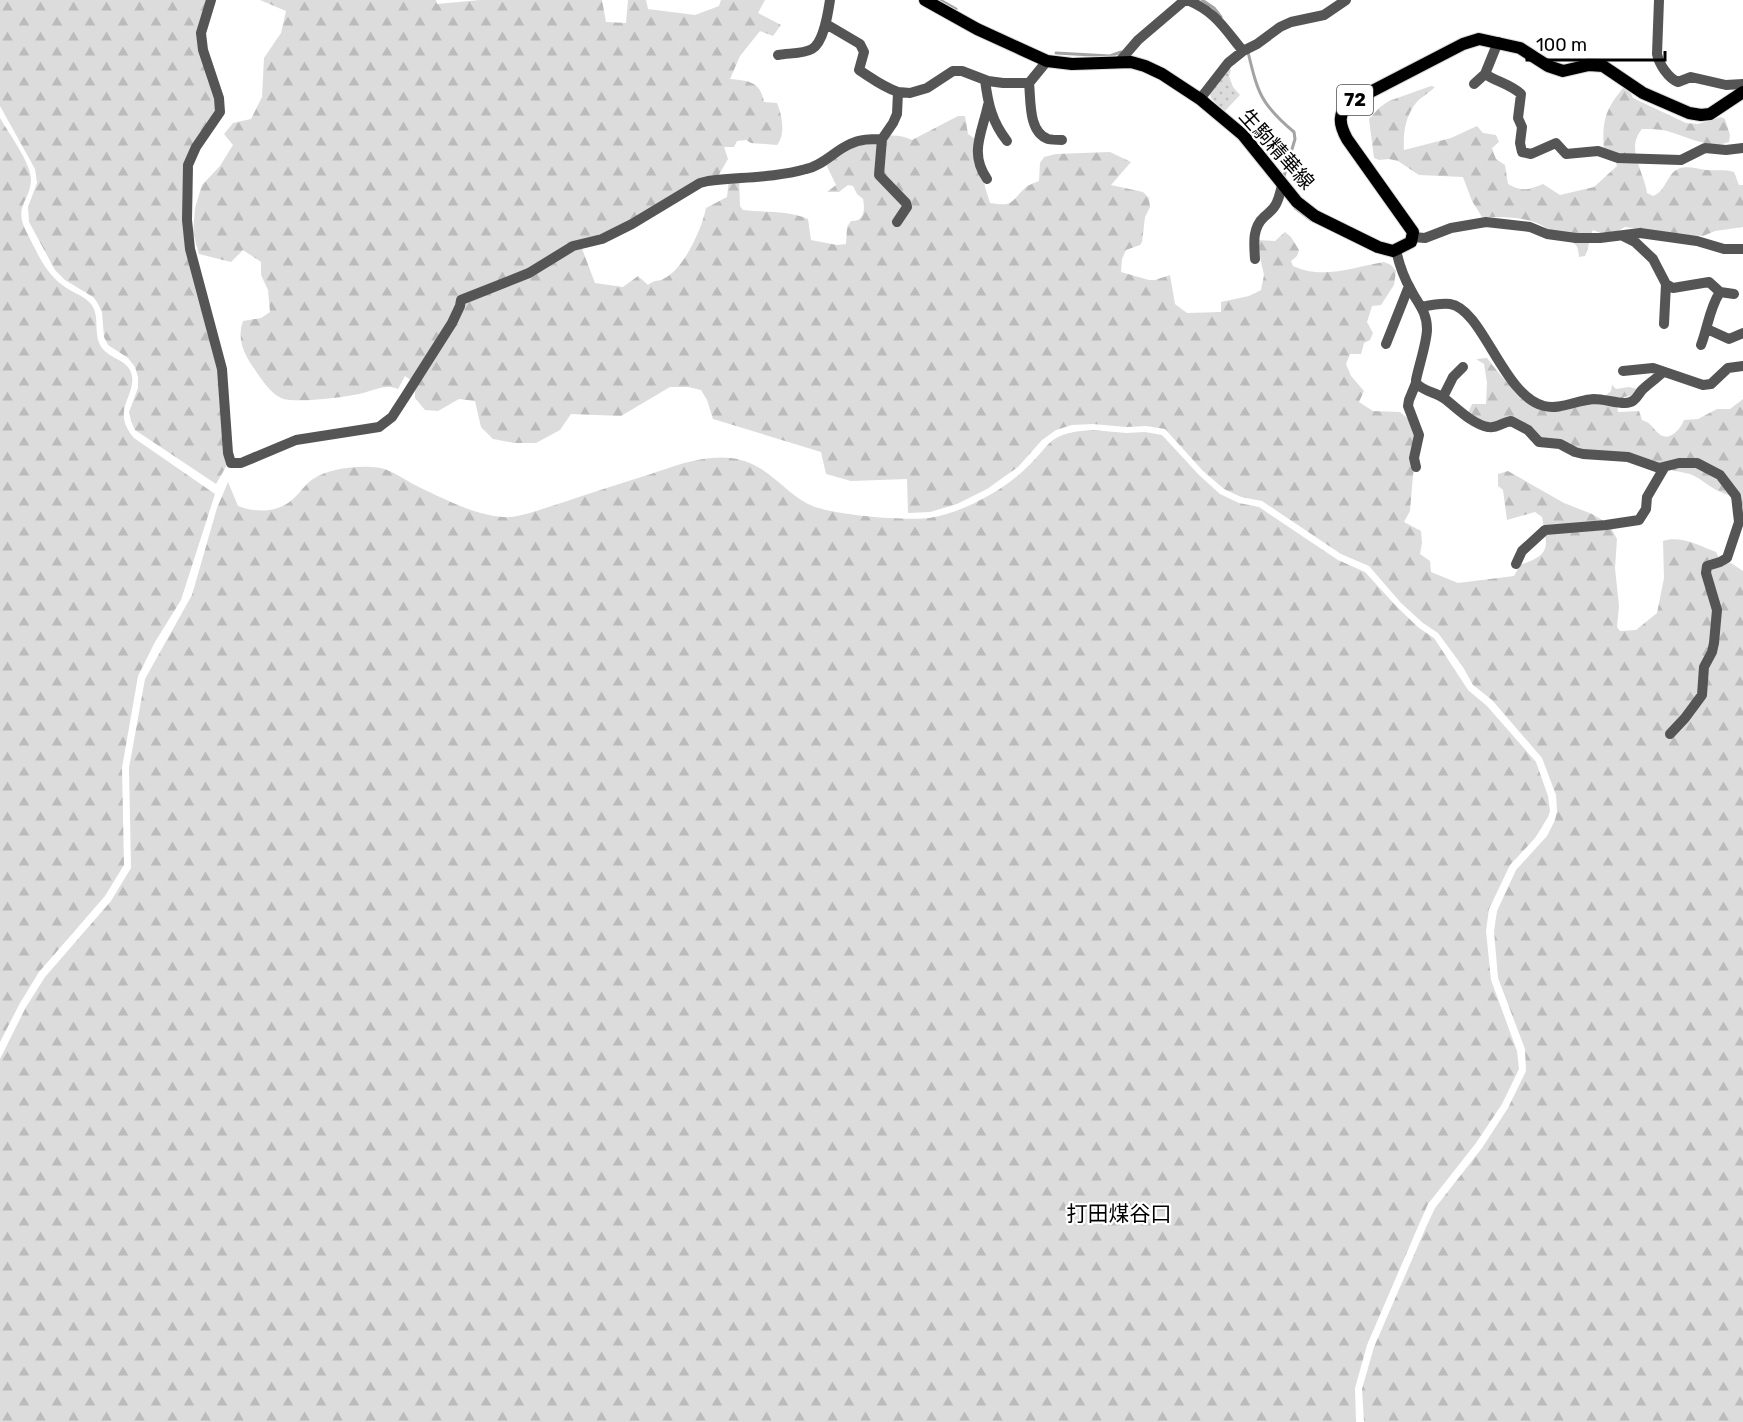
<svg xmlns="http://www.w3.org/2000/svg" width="1743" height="1422" font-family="Rubik,'Noto Sans JP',sans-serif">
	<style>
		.grass { fill: url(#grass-dots) }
		.forest { fill: url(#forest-firs) }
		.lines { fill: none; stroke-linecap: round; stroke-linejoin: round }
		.stream { stroke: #a3a3a3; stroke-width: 3 }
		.major-casing { stroke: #dbdbdb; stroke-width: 14 }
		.minor { stroke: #555; stroke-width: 10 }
		.major { stroke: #000; stroke-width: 12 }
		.labels { text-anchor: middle; stroke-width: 4.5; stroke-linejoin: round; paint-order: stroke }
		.shield { fill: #fff; stroke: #4c4c4c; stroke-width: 1.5 }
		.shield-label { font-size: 18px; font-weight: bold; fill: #000 }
		.street-label { font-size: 20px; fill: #000; stroke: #fff }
		.neighbourhood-label { font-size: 21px; fill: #000; stroke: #fff }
	</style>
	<defs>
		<pattern id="grass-dots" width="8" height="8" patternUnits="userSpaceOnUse" patternTransform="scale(1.5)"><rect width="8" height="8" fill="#dcdcdc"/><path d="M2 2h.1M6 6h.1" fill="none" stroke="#bbb" stroke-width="1.8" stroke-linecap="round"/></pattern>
		<pattern id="forest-firs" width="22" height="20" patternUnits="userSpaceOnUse" patternTransform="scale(1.5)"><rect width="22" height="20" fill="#dcdcdc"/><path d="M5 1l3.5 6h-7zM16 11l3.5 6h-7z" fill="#bbb"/></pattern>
	</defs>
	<rect width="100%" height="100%" fill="#fff"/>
	<!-- grass -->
	<path class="grass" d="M1228 68 1231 70 1229 76 1233 87 1240 95 1224 112 1211 98 1209 91Z"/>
	<!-- forest -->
	<path class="forest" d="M0 0H207L197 32 216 98V111L192 145 183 192 219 370 227 465 216 484 135 430 131 421 129 412 138 388V377L135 367 128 358 108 345 104 337 102 312 97 302 93 297 65 280 55 270 29 222 28 207 37 183 35 169 0 106Z
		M260 0H436L437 4 480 0H602L606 22 626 23 628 0H646L648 9 695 15 719 6 721 0H765L758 13 781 25 773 36 760 31 740 56 730 79C749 81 760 81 764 102L777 103C782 115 786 134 777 145L751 143 746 140 737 141 734 147H724L728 159 714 183 703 186 581 246 595 283 623 287 638 276 648 285C655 279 658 282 665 278 684 268 702 229 706 208L727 197 729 178H739L740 206 743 210C765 213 787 210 808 219L811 240 837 245 846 244 847 227 851 221C865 222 865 209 863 199L857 194 853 186 848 185 839 192H827L836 185 824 160C849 148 884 126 912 140L958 116H965L968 134 978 141 985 187 990 203C1014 207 1010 202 1025 188 1028 185 1034 183 1039 181L1040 163 1044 157 1056 154 1110 152 1131 162 1111 185 1143 192 1149 198 1150 207 1145 217 1142 242 1140 245 1126 250 1122 259 1121 272 1149 280H1155L1170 275 1175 304 1187 313 1221 312V302L1249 296 1261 290 1264 275 1256 240 1275 241 1285 232 1291 237 1299 250 1297 256 1291 261 1293 266C1323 280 1353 267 1384 262L1391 265 1396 271 1394 285 1381 305 1372 306 1367 322 1373 333 1370 340 1364 343 1361 354H1350L1346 364 1351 376 1364 391 1359 402 1373 411 1400 412 1407 418 1421 441 1413 475 1410 511 1404 522 1421 531 1422 543 1420 554 1430 561 1431 572 1458 583 1514 576 1520 565C1553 554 1547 546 1542 517L1535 512 1507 520 1503 490 1498 486V474L1508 471 1564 503 1592 514 1609 524 1617 539 1615 568 1619 606 1617 627 1620 631 1636 630 1657 613 1664 578 1663 541C1680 535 1700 546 1716 552L1722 564 1731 563 1743 571V1422H1364L1362 1389 1374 1347 1427 1225 1435 1208 1482 1148 1508 1108 1526 1071 1525 1049 1498 978 1494 931 1497 911 1516 870 1547 836 1555 820 1557 811 1556 795 1542 758 1492 700 1473 685 1463 667 1438 633 1423 623 1401 603 1369 566 1341 554 1262 501 1241 497 1224 489 1203 471 1165 429 1146 426 1126 427 1093 424 1072 425 1056 430 1042 440 1018 467 987 489 957 504 930 512 908 513 907 479 851 481 826 474 821 452 713 419 707 400 701 390 688 387H670L621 416 571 414 560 430 536 443H514L493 439 481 427 475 401 459 399 438 411 425 410 415 398V383L405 376 398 389C385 384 376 390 363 393 349 397 292 404 281 398 270 393 260 377 253 367 243 352 237 338 243 321L261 318 270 312 268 290 261 275V262L243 250 231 262 199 254 193 233 195 208 202 185 220 166 233 145 224 134 233 123 251 119 262 97 264 58 281 33 286 11Z
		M1431 86 1435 87C1429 93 1421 97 1416 103 1405 117 1403 133 1404 150L1451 138 1477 126 1483 133 1496 135 1499 142 1492 148 1496 159 1505 165 1508 184C1522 192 1528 190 1543 184L1560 195 1594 187 1617 166 1614 156 1604 152C1602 123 1604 111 1623 88L1629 89 1633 98 1686 123 1698 124 1721 117 1725 119 1730 135 1729 142C1710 150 1686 136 1667 131 1659 129 1650 129 1642 129 1625 149 1644 171 1647 193L1653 196C1663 192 1665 183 1671 175 1679 163 1694 168 1706 170 1716 171 1724 169 1734 172L1739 185H1743V227L1715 231 1703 236 1664 233 1625 227 1615 233H1600L1593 230C1589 238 1589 248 1585 256L1579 257C1578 238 1571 245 1558 237 1552 234 1548 229 1543 226 1526 216 1501 217 1482 217L1472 201 1463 177 1419 175 1398 161 1389 159 1379 160 1374 158 1369 119 1380 107 1389 101Z
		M0 118C9 134 30 161 31 179 31 201 13 205 26 231 36 250 44 271 61 284 70 292 84 295 91 304 101 317 92 334 102 348 109 358 124 359 130 370 141 394 108 408 134 438L215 494 181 600 155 642 138 676 122 768 124 865 105 896 39 972 20 1003 0 1042Z
		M1487 358C1504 380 1517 396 1542 409L1580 398 1586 394 1605 396 1611 391 1612 385 1616 389 1629 387 1641 390 1638 394 1624 397 1617 402 1618 412 1639 411 1642 420C1651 423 1651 426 1657 432 1668 444 1680 430 1684 420L1698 419 1717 409H1730L1743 399V507L1737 505 1733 496C1711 491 1708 482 1690 474L1540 442 1521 427H1506L1467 416 1472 404H1486L1487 383 1484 364 1476 359Z
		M1093 430 1126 433 1145 432 1162 435 1199 475 1220 494 1239 503 1259 507 1338 560 1365 572 1397 607 1419 628 1434 638 1468 690 1487 706 1536 762 1548 796 1550 811 1548 817 1535 838 1510 865 1489 909 1486 931 1491 980 1517 1051 1519 1069 1502 1104 1476 1143 1428 1204 1420 1222 1367 1345 1355 1388 1356 1422H0V1059L26 1007 45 977 111 901 131 868 129 768 145 679 192 595 217 508 228 482 238 506C256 513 279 513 294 498 301 492 305 484 313 479 328 469 354 466 371 467 389 467 401 478 417 486 444 499 482 519 512 517 530 514 547 507 564 502 593 492 622 483 651 474 677 465 703 455 731 458 767 463 779 488 808 504 828 515 905 521 929 518 959 514 1000 492 1022 472 1053 445 1044 433 1093 430Z"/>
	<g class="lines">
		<!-- stream -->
		<path class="stream" d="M940 0 956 9
			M1202 0 1214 8 1221 17
			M1248 52C1258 94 1261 104 1294 132L1295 139 1284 176
			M1056 53 1110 56 1121 52
			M1295 208 1311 220"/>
		<defs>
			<path id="major" d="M925 0 977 29 1047 61 1072 64 1131 62 1145 66 1162 74 1200 99 1243 135 1297 202 1315 216 1378 247 1393 251 1411 242 1413 232 1347 139C1339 124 1337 113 1351 102L1463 44 1479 39 1520 48 1548 66 1563 71 1589 65 1603 66 1643 93 1689 113 1701 115 1710 114 1743 92"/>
		</defs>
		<!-- major casing -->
		<use href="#major" class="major-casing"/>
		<!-- minor -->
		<path class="minor" d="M211 0 201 33 203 50 219 98 220 112 196 147 188 165 187 220 190 249 222 369 228 453 231 463H241L296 440 379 427 392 417 405 397 452 323 460 306 461 300 529 273 573 246 602 239 632 224 700 183 708 181C740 177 774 178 806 169 824 165 834 151 850 144 860 139 871 139 882 139
			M1187 0C1216 12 1224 28 1243 51L1257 44 1280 27 1291 22 1324 15 1346 0
			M1659 0 1657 54C1659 64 1668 78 1678 82L1691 77 1726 85 1743 84
			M826 24 860 44 864 52 859 70C873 79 883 87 898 92
			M778 55C788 53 803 54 812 49 824 42 828 13 830 0
			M1119 62 1138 40 1185 0
			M1485 74C1497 82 1510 84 1521 94L1518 118 1522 127 1520 143 1522 152 1531 154 1556 143 1566 154 1598 151 1618 158 1681 160 1705 148 1726 150 1743 148
			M985 80C988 104 992 122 1007 141
			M1029 83C1031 100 1028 132 1048 139 1052 140 1058 140 1062 140
			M1474 84 1485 74 1498 42
			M1200 99 1228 63 1243 51
			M987 179C969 153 982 133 988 105
			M897 222 907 207 906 203 879 175 882 139 893 123 897 114 898 92 910 93 927 88 953 71H962L988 81 1003 83H1029L1047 61
			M1623 236 1635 242 1653 259 1666 284 1664 324
			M1413 237 1425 238 1451 228 1486 222 1530 227 1547 234 1576 238H1600L1640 233 1697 241 1724 249H1743
			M1396 250C1399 264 1404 278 1411 290 1418 304 1427 312 1427 329 1427 342 1419 365 1416 380V383C1424 392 1436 392 1445 399 1457 408 1472 424 1488 427 1496 429 1503 422 1511 421L1528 430 1539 442 1560 444 1575 452 1583 454 1628 457 1659 468 1679 463H1697L1720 475 1736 496 1739 522 1727 558 1720 562 1707 566 1706 573 1717 610 1714 643 1712 652 1704 667 1702 695 1685 718 1670 734
			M1255 259C1254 244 1252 228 1264 217 1269 212 1274 210 1277 202 1280 196 1280 190 1283 184
			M1666 284 1673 288 1709 282 1720 292 1734 294
			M1422 307C1431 305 1440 303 1450 304 1483 309 1503 396 1544 406 1560 410 1577 400 1594 399 1604 399 1615 403 1625 403 1635 403 1637 396 1642 390 1646 386 1657 378 1663 372
			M1707 329 1729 339 1743 333
			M1386 344 1409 286
			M1701 345C1708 327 1709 309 1720 292
			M1623 371 1653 368 1703 385 1711 384 1728 368 1743 366
			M1416 383 1409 400 1408 406 1419 435 1414 458 1416 467
			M1443 397 1453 377 1463 367
			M1516 564 1522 551 1545 530 1606 525 1639 520 1646 509 1647 497 1664 468"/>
		<!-- major -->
		<use href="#major" class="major"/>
	</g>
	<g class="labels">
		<!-- shield labels -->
		<rect class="shield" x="1337" y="85" width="36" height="30" rx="4.5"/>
		<g class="shield-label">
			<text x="1355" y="106">72</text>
		</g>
		<!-- street labels -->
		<g class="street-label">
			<text transform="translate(1277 149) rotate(48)" y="7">生駒精華線</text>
		</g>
		<!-- neighbourhood labels -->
		<g class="neighbourhood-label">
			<text x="1119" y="1221">打田煤谷口</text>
		</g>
	</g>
	<!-- scale -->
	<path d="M1527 51v9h138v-9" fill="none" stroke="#000000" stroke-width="3"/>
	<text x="1536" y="51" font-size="18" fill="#000000" stroke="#ffffff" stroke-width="4.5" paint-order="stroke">100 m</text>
</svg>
